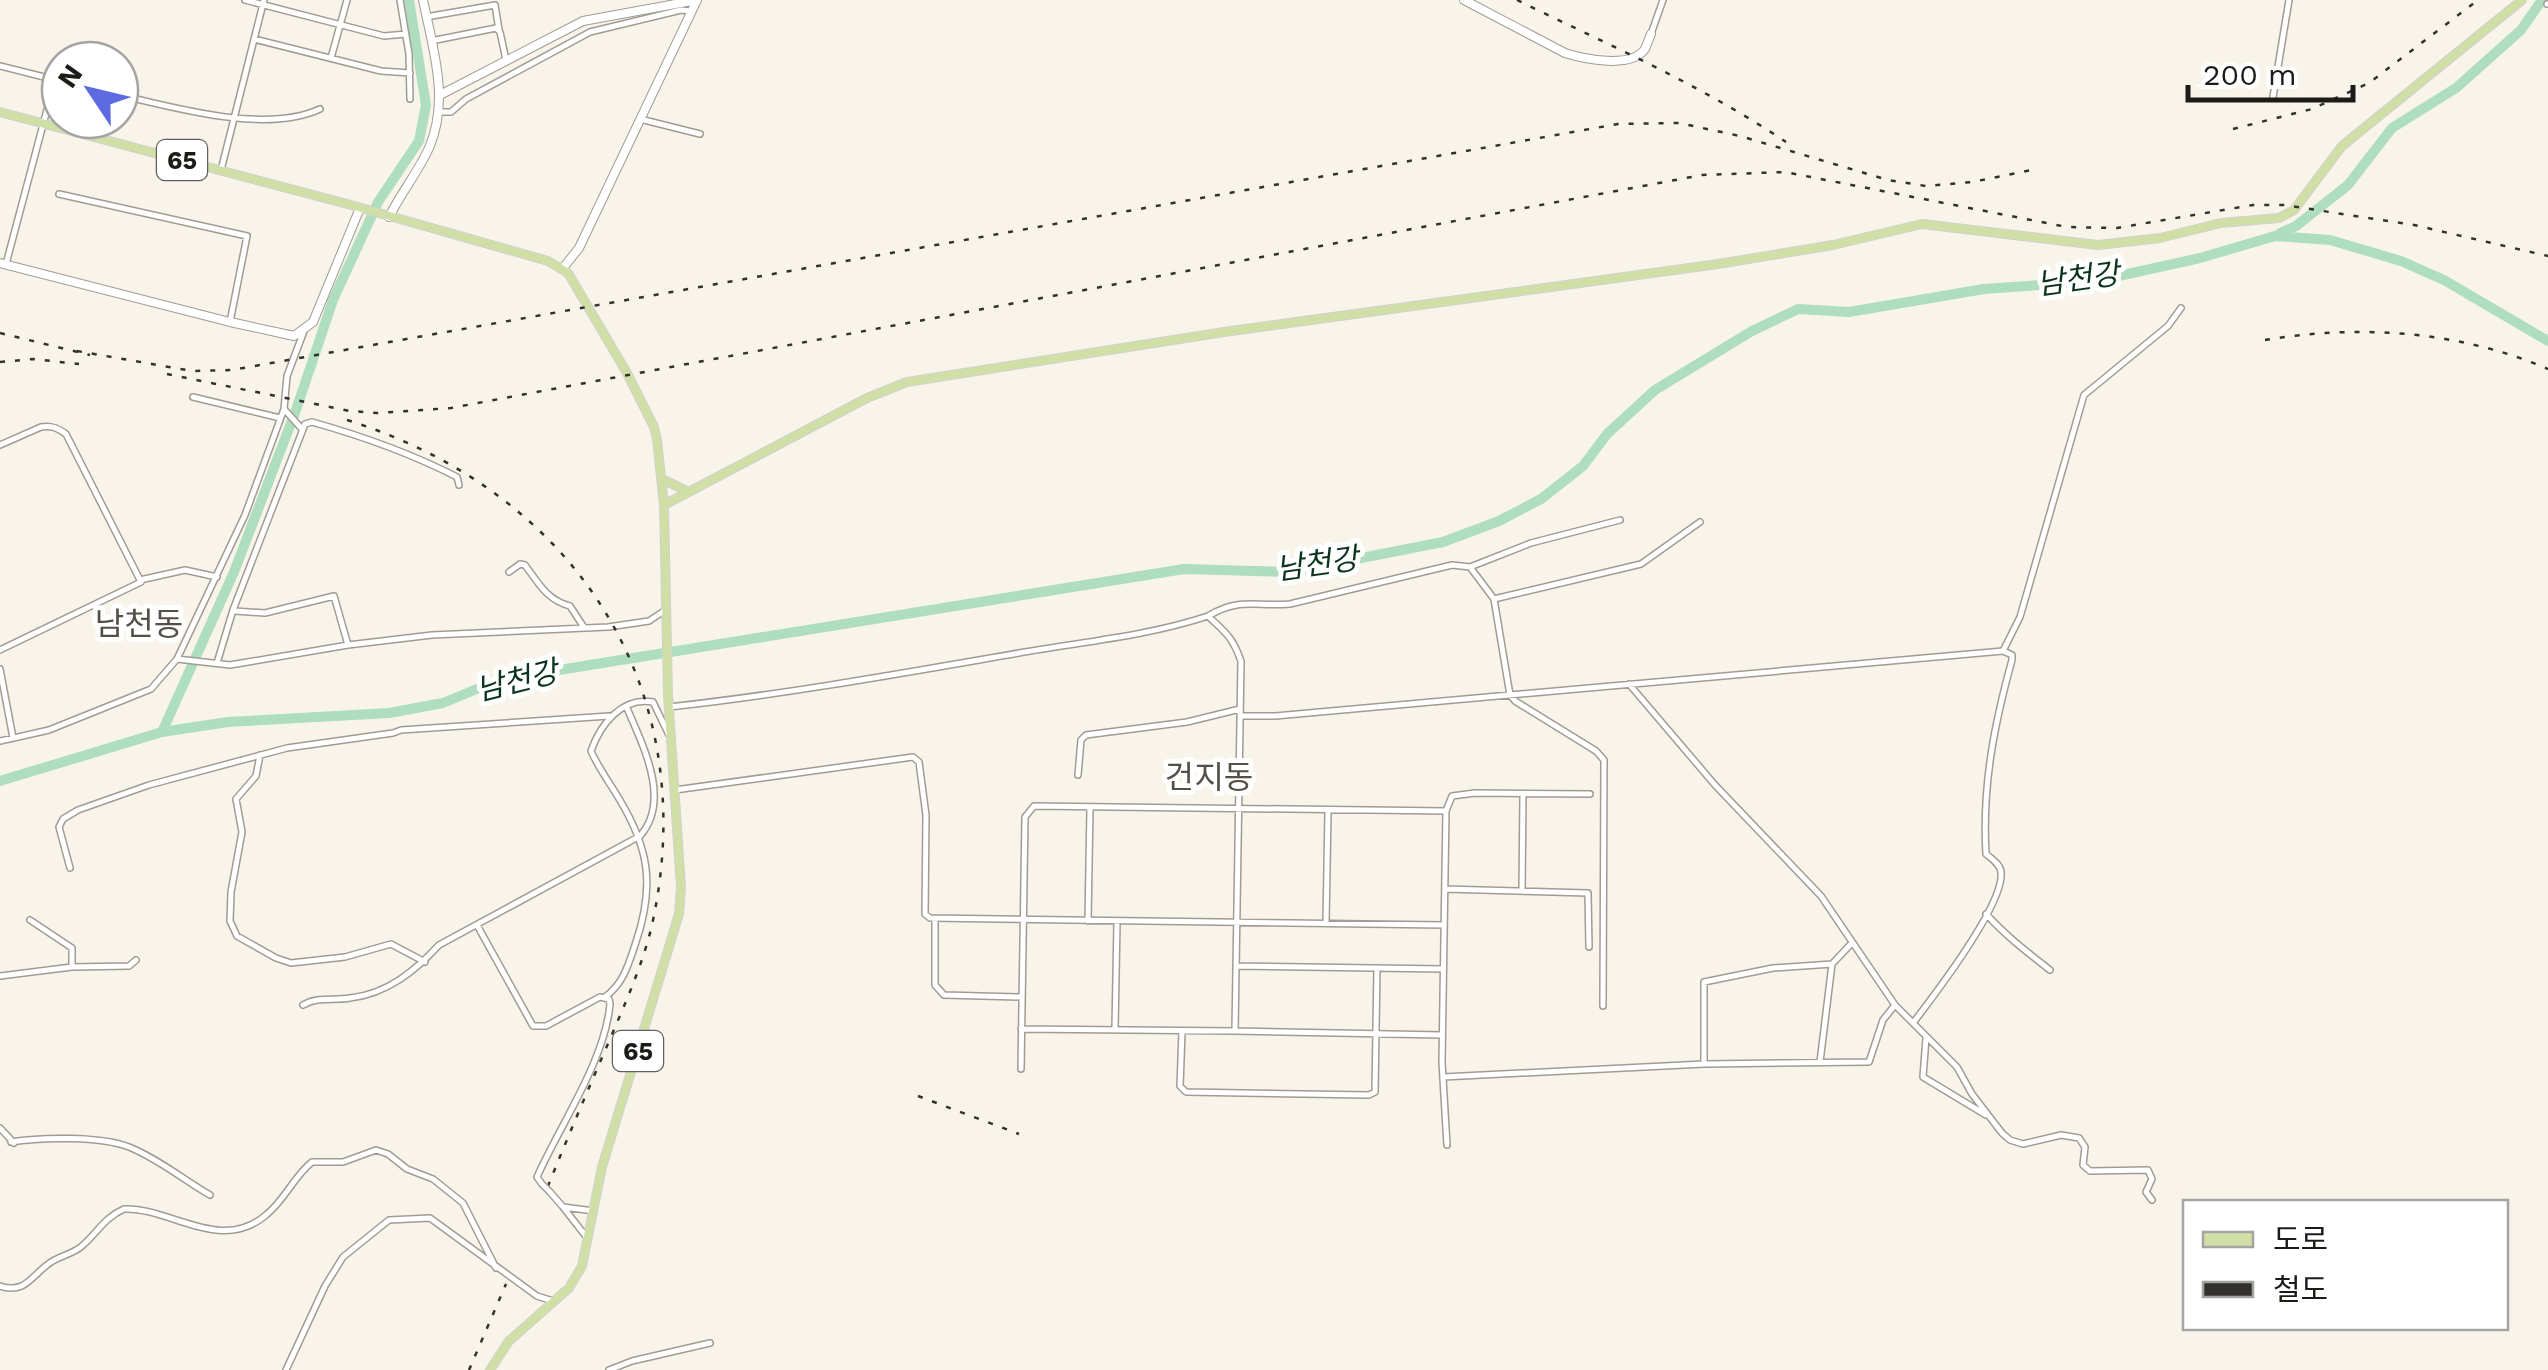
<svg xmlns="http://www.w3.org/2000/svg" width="2548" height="1370" font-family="'Work Sans','Noto Sans KR',sans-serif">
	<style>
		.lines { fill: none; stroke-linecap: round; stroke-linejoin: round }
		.river { stroke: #aedebe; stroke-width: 10 }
		.street-casing { stroke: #a19c93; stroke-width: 8 }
		.secondary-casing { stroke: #a19c93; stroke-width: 10 }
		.primary-casing { stroke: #d2d1d1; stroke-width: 10 }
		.street { stroke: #fff; stroke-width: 5 }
		.secondary { stroke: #fff; stroke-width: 8 }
		.primary { stroke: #d0dfa6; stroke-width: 8 }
		.rail { stroke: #33312d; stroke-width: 2.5; stroke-dasharray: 5 10; stroke-linecap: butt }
		.street-bridge-casing { stroke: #a19c93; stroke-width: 8; stroke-linecap: butt }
		.street-bridge { stroke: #fff; stroke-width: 5 }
		.labels { text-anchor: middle; stroke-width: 10; stroke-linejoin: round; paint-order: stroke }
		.shield { fill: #fff; stroke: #615f5d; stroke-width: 2.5 }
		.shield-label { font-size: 25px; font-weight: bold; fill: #1d1b18 }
		.water-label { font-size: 30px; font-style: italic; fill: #0c331d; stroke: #fff }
		.quarter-label { font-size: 32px; fill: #545047; stroke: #fff }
	</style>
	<rect width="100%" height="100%" fill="#f9f4ea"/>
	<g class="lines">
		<!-- river -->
		<path class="river" d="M2280 233 2296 226 2348 185 2392 128 2456 88 2521 30 2542 0
			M162 732 234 572 296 410 333 300 378 202 419 141 426 105 409 0
			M0 781 162 732 228 722 389 713 443 703 489 684 559 670 1184 569 1290 572 1443 542 1499 521 1541 499 1583 466 1607 434 1655 390 1752 331 1798 309 1849 312 1984 289 2096 281 2200 258 2275 236 2330 240 2401 261 2444 280 2548 341"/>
		<defs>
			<path id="street" d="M245 0 384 36 406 34
				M400 0 409 54 410 99
				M2547 4H2548
				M426 17 495 5 499 30
				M1651 34 1663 0
				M254 39 381 71 410 73
				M431 41 496 28 500 32 506 60
				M331 58 347 0
				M0 66 60 81
				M120 95C176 108 266 134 320 109
				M2273 97 2289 0
				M440 112H451L466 99 590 32 681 10 691 11
				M640 119 700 134
				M221 170 264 0
				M59 194 247 236 230 322
				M6 264 57 72
				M193 397 280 418
				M284 409 302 429
				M0 445 41 427C51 425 58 428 66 434L140 580 185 570 217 577
				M1470 567 1531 543 1620 520
				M509 572 520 564 525 565C539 584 547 600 570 606L583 626
				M1494 599 1641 564 1700 522
				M235 611 265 613 334 596 348 645
				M1208 616C1240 597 1256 607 1290 604L1452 565 1470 567 1494 599 1510 695 1515 701 1596 751 1604 760 1603 1006
				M0 650 141 582
				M2003 651 2020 617 2084 395 2168 326 2181 308
				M177 659 230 665 348 645 432 635 608 627 649 621 667 609
				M217 663 233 610 305 424 312 422C362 436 410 453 457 477L459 485
				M0 669 13 738
				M1629 684 1715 785 1821 896 1895 1005 1957 1067 1972 1094 2002 1133 2010 1140 2023 1144 2061 1135 2079 1138 2085 1147 2083 1165 2090 1171 2148 1170 2152 1179 2146 1192 2152 1200
				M669 707C787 694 903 673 1019 653 1081 642 1148 636 1208 616 1226 633 1232 636 1241 661L1235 1031 1021 1029
				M1240 716H1275L2003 651
				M0 741 49 730 151 689 177 659 245 515 284 409 287 376 304 331
				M260 755 256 776 236 799 242 832 231 892 230 921 237 936 276 958 291 963 345 957 391 944 425 962
				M1078 775 1081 740 1086 735 1187 722 1240 709
				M675 790 913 757 919 762 926 815 925 914 930 918 1444 925
				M1446 811 1452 796 1475 793 1590 794
				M70 868 59 827 63 819 78 810 149 785 287 748 393 733 401 730 609 716
				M1445 889 1588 893 1589 947
				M1522 891 1523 794
				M1986 914C2006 936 2027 952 2050 970
				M935 919V985L944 995 1021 997
				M30 920 72 948V967
				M1088 921 1090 809
				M1326 923 1328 811
				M477 925 533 1026H546L600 997 609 999 610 1004C605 1061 560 1125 537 1177L542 1184
				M1236 966 1443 969
				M0 976 72 967 129 966 136 960
				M605 997C623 984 628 966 635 945 655 887 650 849 618 797 609 782 598 767 591 751 600 725 622 696 653 702L669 735
				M303 1005C318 996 333 1001 350 998 387 994 415 971 439 945L640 836C672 800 642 744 627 708
				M1913 1023C1933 997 2005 903 2001 872 2000 864 1992 859 1986 854 1982 787 1994 725 2012 660V655L2003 651
				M1115 1029 1117 922
				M1235 1031 1442 1035
				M1182 1032 1180 1086 1186 1092 1369 1095 1375 1092 1377 968
				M1926 1038 1923 1077 1986 1115
				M1820 1062 1832 964
				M1704 1064V982L1773 968 1832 964 1851 944
				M1021 1069 1025 817 1034 806 1446 811 1442 1062 1447 1145
				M1443 1077 1704 1064 1869 1062 1883 1020 1895 1005
				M0 1128 14 1143
				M11 1142C40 1137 101 1136 129 1147 157 1158 184 1180 210 1195
				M550 1192 563 1207
				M588 1239 563 1207 594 1211
				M0 1286C24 1294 30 1278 47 1265 57 1256 72 1255 82 1246 97 1233 105 1217 124 1209 170 1207 221 1254 266 1215 285 1200 294 1176 312 1162H343L376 1150 388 1154 407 1169 433 1179 463 1203 496 1268
				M286 1370 325 1286 343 1257 389 1220 430 1218 537 1296 553 1301
				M609 1370 632 1361 710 1343"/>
			<path id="secondary" d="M1464 0 1565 53C1584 59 1631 69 1645 49 1646 47 1650 36 1651 34
				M440 95 583 21 697 0
				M389 217C401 193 418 172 429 148 450 100 433 49 423 0
				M0 263 230 322 294 336 313 322 360 208
				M563 268 579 248 697 0"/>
			<path id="primary" d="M0 112 351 205 548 261 568 273 627 373 654 427 657 440 664 505 668 695 681 887 679 914 602 1167 582 1266 569 1288 509 1341 490 1370
				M662 479 689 492
				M664 505 867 398 907 382 1224 332 1718 264 1833 245 1922 224 2098 245 2160 238 2221 223 2279 218 2294 210 2342 146 2522 0"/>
		</defs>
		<!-- street casing -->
		<use href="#street" class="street-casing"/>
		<!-- secondary casing -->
		<use href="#secondary" class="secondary-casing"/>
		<!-- primary casing -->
		<use href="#primary" class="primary-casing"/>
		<!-- street -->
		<use href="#street" class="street"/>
		<!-- secondary -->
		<use href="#secondary" class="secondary"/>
		<!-- primary -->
		<use href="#primary" class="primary"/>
		<!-- rail -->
		<path class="rail" d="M1517 0C1609 45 1701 85 1786 142
			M2233 129 2312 109 2369 83 2478 0
			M0 333 90 355
			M2265 340C2359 324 2460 331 2548 369
			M77 351 192 371 232 370 1618 124 1679 123 1740 136 1888 180 1926 186 1972 182 2032 170
			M0 362 33 359 79 364
			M167 374 350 411 377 413 451 408 1702 175 1785 172 2067 227 2117 228 2253 205H2284L2414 225 2548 256
			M347 420C574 491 704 688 652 925 642 967 624 1006 607 1046 587 1092 567 1139 548 1186
			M918 1096 1019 1134
			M469 1370 506 1284"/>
		<defs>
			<path id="street-bridge" d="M542 1184 550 1192"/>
		</defs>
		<!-- street-bridge casing -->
		<use href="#street-bridge" class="street-bridge-casing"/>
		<!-- street-bridge -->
		<use href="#street-bridge" class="street-bridge"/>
	</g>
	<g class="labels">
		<!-- shield labels -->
		<g class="shield">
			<rect x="157" y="140" width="50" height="40" rx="8"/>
			<rect x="613" y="1031" width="50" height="40" rx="8"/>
		</g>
		<g class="shield-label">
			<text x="182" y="169">65</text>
			<text x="638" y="1060">65</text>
		</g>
		<!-- water labels -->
		<g class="water-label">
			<text transform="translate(2078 279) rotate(-8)" y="10">남천강</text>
			<text transform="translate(1317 564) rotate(-8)" y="10">남천강</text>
			<text transform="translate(517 681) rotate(-14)" y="10">남천강</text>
		</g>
		<!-- quarter labels -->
		<g class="quarter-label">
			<text x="139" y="635">남천동</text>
			<text x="1209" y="788">건지동</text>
		</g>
	</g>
	<!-- legend -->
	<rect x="2183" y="1200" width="325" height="130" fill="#ffffff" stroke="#a5a4a3" stroke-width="2.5"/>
	<rect x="2203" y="1232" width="50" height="15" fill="#d0dfa6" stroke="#a5a4a3" stroke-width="2.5"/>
	<text x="2273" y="1250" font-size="30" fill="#1d1b18">도로</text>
	<rect x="2203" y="1282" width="50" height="15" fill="#33312d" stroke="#a5a4a3" stroke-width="2.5"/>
	<text x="2273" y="1300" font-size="30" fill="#1d1b18">철도</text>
	<!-- north arrow -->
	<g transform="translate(90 90) rotate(305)"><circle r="48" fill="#ffffff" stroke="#a5a4a3" stroke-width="2.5"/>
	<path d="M0-8L18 38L0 25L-18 38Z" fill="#5d6ae2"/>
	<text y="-15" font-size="28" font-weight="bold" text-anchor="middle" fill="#1d1b18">N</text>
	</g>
	<!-- scale -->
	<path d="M2188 85v15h165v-15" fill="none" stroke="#1d1b18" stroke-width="5"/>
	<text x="2203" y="85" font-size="30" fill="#1d1b18" stroke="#ffffff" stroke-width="8" paint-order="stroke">200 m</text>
</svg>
